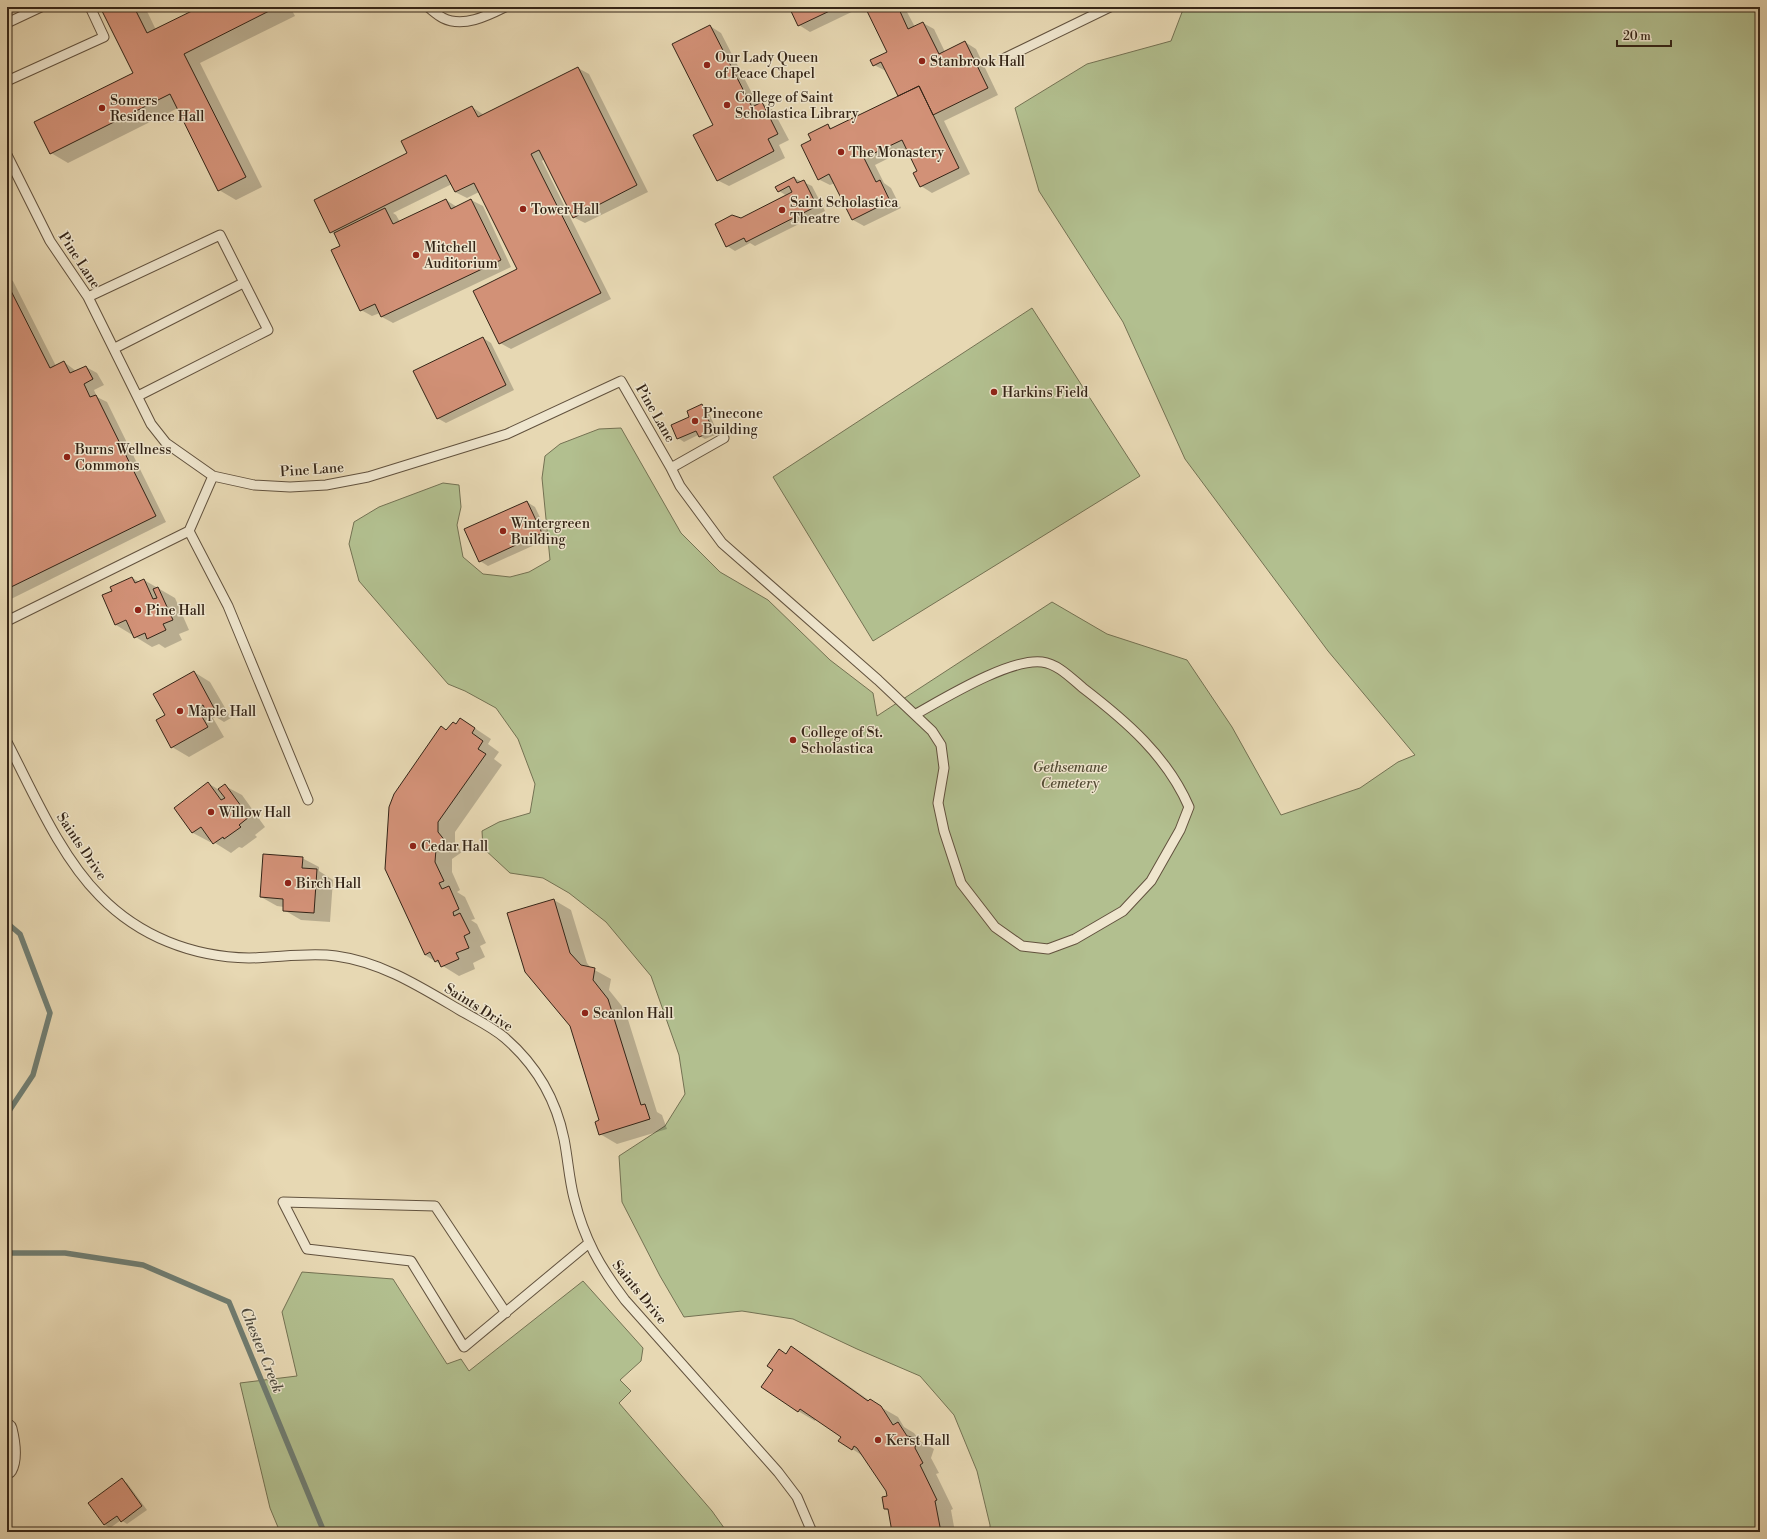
<svg xmlns="http://www.w3.org/2000/svg" width="1767" height="1539" font-family="'Libre Bodoni',serif">
	<style>
		.green { fill: #b2bf8f; stroke: #747253 }
		.shadow { fill: #0003 }
		.lines { fill: none; stroke-linecap: round; stroke-linejoin: round }
		.stream { stroke: #707e73; stroke-width: 5.5 }
		.building { fill: #d29177; stroke: #352517 }
		.service-casing { stroke: #62523e; stroke-width: 11 }
		.minor-casing { stroke: #62523e; stroke-width: 21 }
		.service { stroke: #efe6ce; stroke-width: 9 }
		.minor { stroke: #efe6ce; stroke-width: 19 }
		.poi-dot { fill: #8f2418; stroke: #efe6ce; stroke-width: 1.5 }
		.labels { text-anchor: middle; stroke-width: 3; stroke-linejoin: round; paint-order: stroke }
		.poi-label { font-size: 14px; fill: #352517; stroke: #efe6ce; text-anchor: start }
		.street-label { font-size: 14px; fill: #352517; stroke: #efe6ce }
		.park-label { font-size: 14px; font-style: italic; fill: #544c35; stroke: #efe6ce }
		.water-label { font-size: 15px; font-style: italic; fill: #4e4a3e; stroke: #efe6ce }
	</style>
	<rect width="100%" height="100%" fill="#e7d8b3"/>
	<filter id="stains"><feTurbulence type="fractalNoise" baseFrequency=".005" numOctaves="4"/><feColorMatrix values="0 0 0 0 .2 0 0 0 0 .09 0 0 0 0 .02 0 0 0 .5 -.17"/></filter>
	<radialGradient id="worn" r=".72"><stop offset=".6" stop-color="#630" stop-opacity="0"/><stop offset="1" stop-color="#630" stop-opacity=".3"/></radialGradient>
	<!-- green -->
	<path class="green" d="M1184 7H1760V1532H990V1525L977 1471 954 1415 920 1376 857 1349 793 1319 742 1311 684 1317 660 1276 622 1202 619 1156 665 1126 685 1094 679 1055 651 976 606 922 569 893 543 878 510 873 483 848 482 831 499 822 530 813 535 784 518 739 496 708 465 691 448 684 359 581 349 544 354 522 379 507 443 483 459 485 461 507 457 525 463 557 483 574 510 577 529 572 550 560 542 478 545 456 560 444 599 429 621 428 681 533 720 572 768 600 830 660 873 693 877 716 1052 602 1107 634 1187 660 1232 727 1281 815 1360 788 1398 762 1415 755 1328 651 1185 459 1123 322 1039 191 1015 108 1087 64 1171 41Z
		M1032 308 1140 476 873 641 773 477Z
		M302 1272 393 1279 447 1364 461 1359 469 1371 583 1281 643 1348 641 1361 620 1380 631 1391 619 1403 712 1511 727 1532H280L270 1508 240 1383 297 1376 282 1312Z"/>
	<!-- shadow -->
	<path class="shadow" d="M7 7H26L8 16Z
		M101 7H145L156 30 202 7H290L295 16 200 63 262 187 236 200 219 190 178 108 68 163 51 153 135 73Z
		M790 7H862L810 32 799 25Z
		M866 7H917L907 12 915 27 923 23 934 29 945 52 965 42 976 49 998 95 944 121 970 174 932 193 921 186 918 171 907 149 875 165 884 183 891 188 901 208 864 226 853 220 835 183 830 185 818 179 812 141 828 126 833 129 899 97 886 71 874 65 888 53Z
		M710 26 721 33 758 105 762 103 773 110 789 140 779 145 785 158 729 186 717 180Z
		M578 68 589 74 648 192 585 223 573 217 544 159 542 161 611 299 511 349 500 343 518 269 479 192 467 198 455 192 452 184 393 213 396 215 400 222 446 200 457 207 471 200 483 206 511 267 393 323 382 317 380 313 372 316 361 310 341 246 336 235 331 232 408 154 402 142 472 107 484 115Z
		M794 178 812 186 825 211 755 246 750 243 735 251 727 246 741 219 787 196 779 191Z
		M7 277 13 281 56 366 64 362 76 371 86 367 97 373 104 385 94 390 97 397 107 402 166 522 7 601Z
		M483 338 491 343 514 390 446 423 437 418Z
		M702 405 707 408 718 434 705 439 698 435 684 442 678 438 672 425 690 417Z
		M527 502 535 507 550 538 488 566 480 561Z
		M132 578 140 582 144 580 175 598 189 630 179 634 182 640 165 648 159 644 152 647 116 625 113 591Z
		M194 672 210 682 231 718 224 722 216 717 213 718 224 737 189 757 172 747 157 720 166 715Z
		M461 719 491 739 488 744 499 752 494 759 502 765 455 832V843L462 852 452 859V872L460 890 457 892 465 897 475 919 471 920 477 924 486 943 480 946 485 957 473 963 475 969 459 976 425 955 386 869 447 731 456 725Z
		M208 783 219 790 225 786 242 795 265 827 255 835 257 837 242 848 239 847 231 853 212 841 210 842 193 833 175 808Z
		M302 858 319 867V871L333 880 330 922 301 920 284 910V907L277 906 261 897Z
		M554 900 571 910 587 963 591 968 611 979 609 990 625 1010 657 1112 662 1115 667 1129 617 1144 600 1134 601 1121Z
		M792 1347 808 1357 870 1401 898 1417 904 1427 914 1433 920 1441 934 1449 931 1458 939 1473 936 1474 953 1509 951 1510 955 1532H893L889 1511 885 1509 888 1497 887 1490 863 1456 840 1441 842 1437 816 1419 815 1421 798 1411 787 1355Z
		M122 1480 127 1483 147 1510 127 1524 121 1520 110 1528 105 1525Z"/>
	<g class="lines">
		<!-- stream -->
		<path class="stream" d="M7 923 20 934 50 1013 33 1075 7 1114
			M7 1253H65L143 1265 229 1302 324 1532"/>
	</g>
	<!-- building -->
	<path class="building" d="M100 7H134L147 33 200 7H277L184 54 246 177 218 191 170 94 50 154 34 122 133 73Z
		M789 7H838L798 26Z
		M865 7H898L908 29 923 22 939 54 965 41 988 88 933 115 919 86 898 96 881 62 873 66 870 60 887 52Z
		M710 25 752 107 762 102 778 134 768 139 774 151 717 181 693 135 713 125 672 44Z
		M578 67 637 185 573 218 539 150 531 154 601 293 499 344 473 291 517 269 474 183 455 192 446 175 330 233 314 200 407 153 401 141 472 106 478 117Z
		M919 86 959 168 920 187 913 173 917 171 902 140 864 158 876 182 880 180 890 201 852 220 829 174 818 180 801 145 811 140 808 134 828 124 830 129Z
		M794 177 797 183 804 180 817 206 746 242 744 238 726 247 715 224 732 215 741 218 792 192 789 186 778 192 775 187Z
		M446 199 451 209 471 199 501 260 381 317 375 304 360 311 331 250 340 246 334 233 385 208 393 224Z
		M7 283 50 368 64 361 70 373 86 366 93 379 84 384 90 397 96 395 156 516 7 589Z
		M483 337 506 385 437 419 413 371Z
		M702 404 713 431 699 437 696 431 677 439 671 425 689 417 687 411Z
		M527 501 542 533 479 562 464 529Z
		M132 577 135 583 144 579 153 599 157 598 153 589 158 587 173 620 163 624 166 630 147 639 145 633 134 638 126 620 115 625 102 595 112 591 110 587Z
		M194 671 214 708 207 713 203 705 197 708 208 727 171 748 156 720 165 715 153 694Z
		M460 718 475 728 472 733 483 741 478 749 486 754 438 822V832L446 842 436 849 435 862 444 881 439 883 442 889 449 886 459 909 453 912 454 916 460 913 470 933 464 936 469 948 456 953 459 959 441 967 438 960 435 962 430 952 425 955 385 869 389 807 394 794 441 726 446 730 453 722 456 724Z
		M208 782 221 800 225 798 218 789 225 784 249 817 239 825 241 827 224 839 223 837 213 844 201 827 192 833 174 808Z
		M263 854 303 857 302 868 317 869 314 913 283 911V899L260 897Z
		M554 899 570 953 581 965 595 968 593 980 608 999 641 1105 645 1104 650 1119 599 1135 595 1122 599 1120 570 1026 525 972 507 913Z
		M791 1346 868 1401 870 1399 881 1406 893 1425 898 1422 907 1436 917 1438 915 1448 923 1463 920 1465 937 1500 935 1501 941 1532H892L888 1509H884L882 1497 887 1496 886 1491 857 1448 854 1446 852 1450 838 1441 841 1437 800 1409 798 1412 761 1387 773 1370 767 1366 779 1349 786 1354Z
		M122 1478 142 1506 121 1522 117 1516 104 1525 88 1503Z"/>
	<g class="lines">
		<defs>
			<path id="service" d="M428 7C432 10 437 15 443 18 463 28 487 16 505 7
				M7 23 41 7
				M1005 58 1110 7
				M7 81 104 37 90 7
				M7 155 50 241 88 297 151 424 166 443 213 476 254 485 290 487 326 485 368 477 507 434 621 381 671 468 724 438
				M88 297 220 235 268 330 138 396
				M115 348 243 283
				M671 468 680 486 722 543 878 680 932 731 941 745 944 768 938 803 944 831 961 883 995 927 1022 946 1048 949 1075 939 1123 911 1151 881 1180 830 1189 807C1167 756 1126 721 1083 688 1071 678 1058 664 1042 662 1010 658 945 698 916 714
				M189 531 228 606 308 800
				M7 621 189 531 213 476
				M7 742C33 792 60 856 100 896 139 936 192 957 249 958 277 958 308 952 336 956 381 962 419 986 458 1009 473 1018 491 1026 505 1038 536 1065 556 1099 564 1139 568 1159 569 1179 574 1198 584 1239 600 1267 625 1300L778 1472 797 1497 812 1532
				M506 1313 435 1206 283 1202 307 1249 411 1261 464 1347 589 1243"/>
			<path id="minor" d="M7 1429C10 1441 13 1458 7 1469"/>
		</defs>
		<!-- service casing -->
		<use href="#service" class="service-casing"/>
		<!-- minor casing -->
		<use href="#minor" class="minor-casing"/>
		<!-- service -->
		<use href="#service" class="service"/>
		<!-- minor -->
		<use href="#minor" class="minor"/>
	</g>
	<!-- markers -->
	<g class="poi-dot">
		<circle cx="922" cy="61" r="4"/>
		<circle cx="707" cy="65" r="4"/>
		<circle cx="727" cy="105" r="4"/>
		<circle cx="102" cy="108" r="4"/>
		<circle cx="841" cy="152" r="4"/>
		<circle cx="523" cy="209" r="4"/>
		<circle cx="782" cy="210" r="4"/>
		<circle cx="416" cy="255" r="4"/>
		<circle cx="994" cy="392" r="4"/>
		<circle cx="695" cy="421" r="4"/>
		<circle cx="67" cy="457" r="4"/>
		<circle cx="503" cy="531" r="4"/>
		<circle cx="138" cy="610" r="4"/>
		<circle cx="180" cy="711" r="4"/>
		<circle cx="793" cy="740" r="4"/>
		<circle cx="211" cy="812" r="4"/>
		<circle cx="413" cy="846" r="4"/>
		<circle cx="288" cy="883" r="4"/>
		<circle cx="585" cy="1013" r="4"/>
		<circle cx="878" cy="1440" r="4"/>
	</g>
	<g class="labels">
		<!-- poi labels -->
		<g class="poi-label">
			<text x="715" y="62">Our Lady Queen<tspan x="715" dy="16">of Peace Chapel</tspan></text>
			<text x="930" y="66">Stanbrook Hall</text>
			<text x="735" y="102">College of Saint<tspan x="735" dy="16">Scholastica Library</tspan></text>
			<text x="110" y="105">Somers<tspan x="110" dy="16">Residence Hall</tspan></text>
			<text x="849" y="157">The Monastery</text>
			<text x="790" y="207">Saint Scholastica<tspan x="790" dy="16">Theatre</tspan></text>
			<text x="531" y="214">Tower Hall</text>
			<text x="424" y="252">Mitchell<tspan x="424" dy="16">Auditorium</tspan></text>
			<text x="1002" y="397">Harkins Field</text>
			<text x="703" y="418">Pinecone<tspan x="703" dy="16">Building</tspan></text>
			<text x="75" y="454">Burns Wellness<tspan x="75" dy="16">Commons</tspan></text>
			<text x="511" y="528">Wintergreen<tspan x="511" dy="16">Building</tspan></text>
			<text x="146" y="615">Pine Hall</text>
			<text x="188" y="716">Maple Hall</text>
			<text x="801" y="737">College of St.<tspan x="801" dy="16">Scholastica</tspan></text>
			<text x="219" y="817">Willow Hall</text>
			<text x="421" y="851">Cedar Hall</text>
			<text x="296" y="888">Birch Hall</text>
			<text x="593" y="1018">Scanlon Hall</text>
			<text x="886" y="1445">Kerst Hall</text>
		</g>
		<!-- street labels -->
		<g class="street-label">
			<text transform="translate(80 260) rotate(57)" y="5">Pine Lane</text>
			<text transform="translate(656 413) rotate(60)" y="5">Pine Lane</text>
			<text transform="translate(312 469) rotate(-4)" y="5">Pine Lane</text>
			<text transform="translate(82 846) rotate(56)" y="5">Saints Drive</text>
			<text transform="translate(479 1007) rotate(32)" y="5">Saints Drive</text>
			<text transform="translate(640 1292) rotate(51)" y="5">Saints Drive</text>
		</g>
		<!-- park labels -->
		<g class="park-label">
			<text x="1070" y="772">Gethsemane<tspan x="1070" dy="16">Cemetery</tspan></text>
		</g>
		<!-- water labels -->
		<g class="water-label">
			<text transform="translate(262 1350) rotate(68)" y="5">Chester Creek</text>
		</g>
	</g>
	<!-- margin -->
	<rect width="1767" height="1539" fill="none" stroke="#e7d8b3" stroke-width="24"/>
	<rect x="8" y="8" width="1751" height="1523" fill="none" stroke="#352517" stroke-width="2"/>
	<rect x="12" y="12" width="1743" height="1515" fill="none" stroke="#352517"/>
	<!-- scale -->
	<path d="M1617 40v6h54v-6" fill="none" stroke="#352517" stroke-width="2"/>
	<text x="1623" y="40" font-size="12" fill="#352517" stroke="#efe6ce" stroke-width="3" paint-order="stroke">20 m</text>
	<rect width="100%" height="100%" filter="url(#stains)"/>
	<rect width="100%" height="100%" fill="url(#worn)"/>
</svg>
